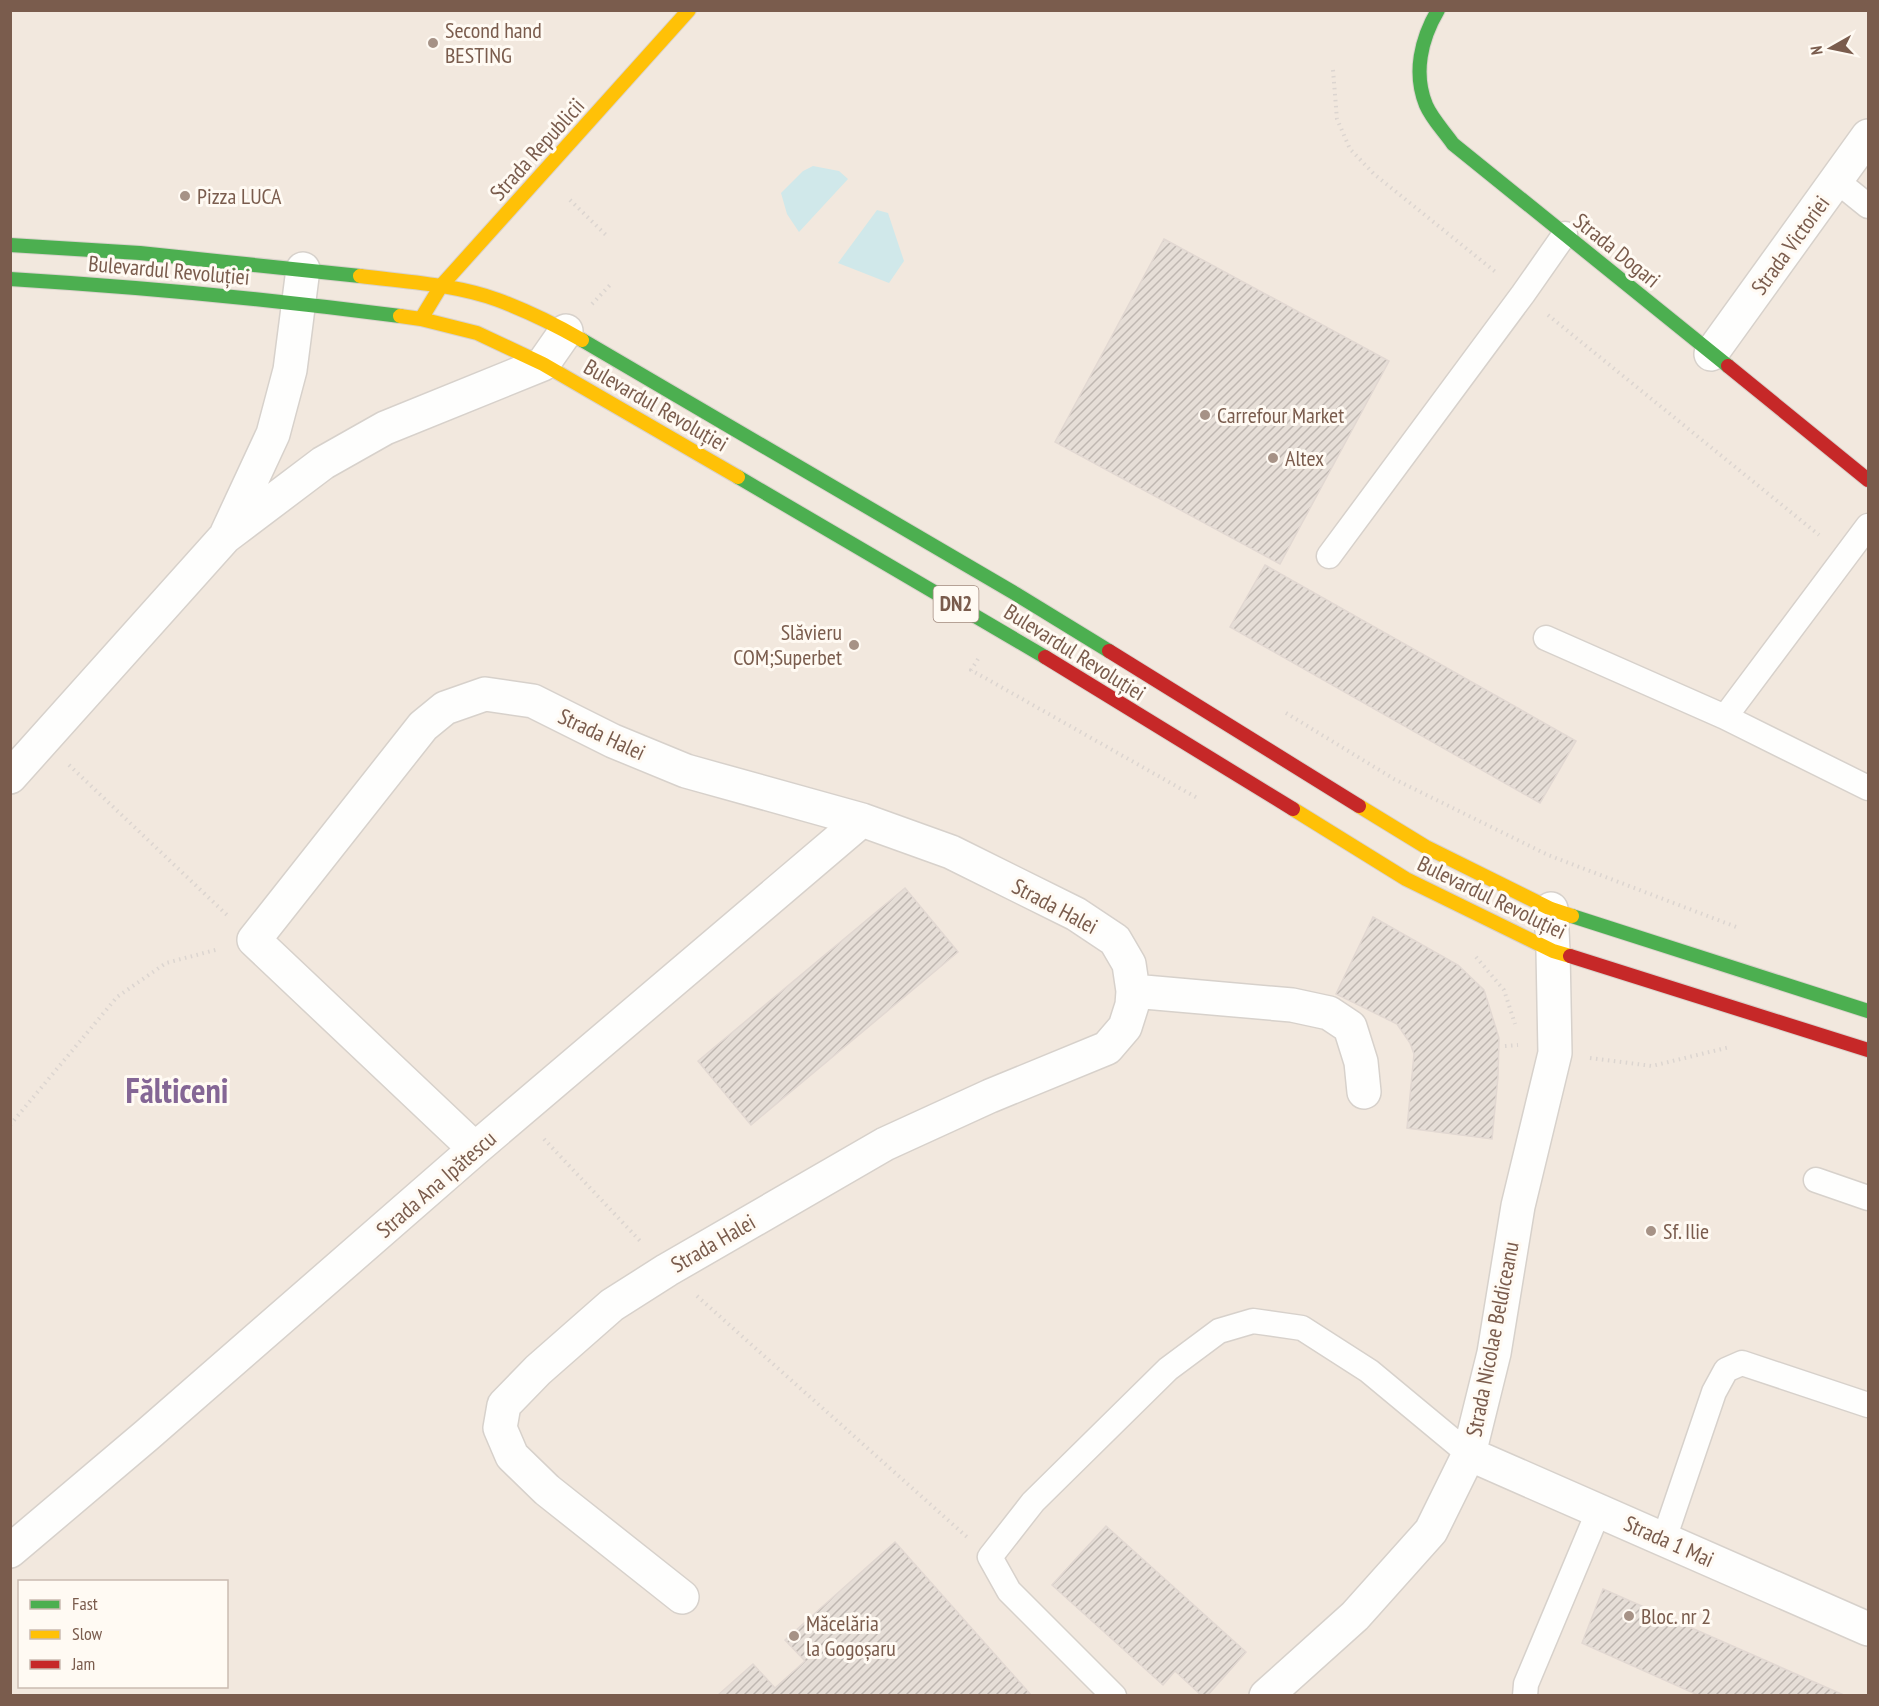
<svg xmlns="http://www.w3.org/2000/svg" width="1879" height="1706" font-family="'PT Sans Narrow',sans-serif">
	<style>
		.residential { fill: #f2e8de; fill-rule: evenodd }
		.water { fill: #d0e8ea }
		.building { fill: url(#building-hatch); stroke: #e2d8d2; stroke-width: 1.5 }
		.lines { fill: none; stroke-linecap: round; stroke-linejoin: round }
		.lane-casing { stroke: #d7d1cb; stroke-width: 27 }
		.street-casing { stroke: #d7d1cb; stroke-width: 36 }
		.fast-casing { stroke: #d9d2cb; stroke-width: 16 }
		.slow-casing { stroke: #d9d2cb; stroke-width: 16 }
		.jam-casing { stroke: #d9d2cb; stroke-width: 16 }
		.path { stroke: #dcd5d0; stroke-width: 4; stroke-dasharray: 1.5 4.5; stroke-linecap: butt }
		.lane { stroke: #fefefd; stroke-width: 24 }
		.street { stroke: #fefefd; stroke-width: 33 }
		.fast { stroke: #4caf50; stroke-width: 14 }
		.slow { stroke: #ffc107; stroke-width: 14 }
		.jam { stroke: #c62828; stroke-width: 14 }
		.poi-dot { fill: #a69286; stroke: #fffaf3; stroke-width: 2 }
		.labels { text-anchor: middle; stroke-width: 6; stroke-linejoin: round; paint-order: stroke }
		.shield { fill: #fffaf3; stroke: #a28b7f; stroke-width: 1.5 }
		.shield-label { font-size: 21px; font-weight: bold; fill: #7a5c4d }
		.poi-label { font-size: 22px; fill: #7a5c4d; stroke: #fffaf3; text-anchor: start }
		.street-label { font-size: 22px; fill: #7a5c4d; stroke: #fffaf3 }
		.town-label { font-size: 34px; font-weight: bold; fill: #846695; stroke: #fffaf3 }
	</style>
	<defs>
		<pattern id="building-hatch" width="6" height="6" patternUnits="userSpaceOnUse" patternTransform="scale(1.5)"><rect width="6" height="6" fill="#e6ded7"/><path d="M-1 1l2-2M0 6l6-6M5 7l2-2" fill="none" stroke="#bfb7b1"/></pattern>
	</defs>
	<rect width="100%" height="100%" fill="#f9f5f0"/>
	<!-- residential -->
	<path class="residential" d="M11 11H1868V1695L11 1696ZM20 1582H226V1686H20Z"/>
	<!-- water -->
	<path class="water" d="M813 166 839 171 848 179 799 232 787 214 781 193 803 171Z
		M877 210 888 213 904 261 889 283 838 263Z"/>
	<!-- building -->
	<path class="building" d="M1164 239 1389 361 1280 564 1055 442Z
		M1265 565 1576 741 1540 803 1230 627Z
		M905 888 958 952 751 1125 698 1061Z
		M1373 917 1458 965 1484 990 1499 1038 1498 1077 1492 1139 1407 1128 1414 1054 1410 1043 1397 1024 1336 994Z
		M1106 1526 1246 1652 1207 1696H1202L1175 1671 1163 1685 1052 1585Z
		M895 1542 1032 1696H717L753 1664 775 1688 805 1661 785 1640Z
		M1603 1589 1846 1696H1700L1582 1643Z"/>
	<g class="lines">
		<defs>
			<path id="lane" d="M1837 181 1868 206
				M1329 556 1523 294 1565 234
				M1546 638 1725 717 1868 788
				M1725 717 1868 526
				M1816 1180 1868 1198
				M1664 1539 1714 1392 1726 1370 1742 1363 1868 1405
				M1114 1696 1009 1591 990 1557 1033 1502 1168 1369 1219 1331 1253 1321 1302 1328 1369 1371 1469 1454
				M1525 1696 1526 1684 1599 1510"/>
			<path id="street" d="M1711 354 1868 136
				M227 533 273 434 290 370 303 269
				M10 777 225 537 323 463 385 428 543 364 566 331
				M1133 991 1292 1005 1329 1013 1350 1027 1361 1062 1364 1092
				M475 1149 254 940 423 726 445 708 485 694 533 701 613 741 686 771 862 820 951 852 1076 914 1115 940 1129 964 1133 991 1132 1005 1125 1027 1107 1048 990 1096 885 1144 667 1270 612 1305 538 1370 504 1405 500 1428 512 1456 547 1490 682 1597
				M1469 1454 1868 1629
				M10 1551 147 1435 475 1149 862 820
				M1266 1696 1355 1616 1431 1531 1469 1454 1494 1353 1518 1206 1555 1053 1553 951 1551 909"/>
			<path id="fast" d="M1438 10C1421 39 1413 73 1426 105 1432 119 1444 131 1453 144L1728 366
				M10 245 140 253 360 276
				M10 279C140 287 270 299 400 316
				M582 340 1016 594 1109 651
				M738 477 1045 657
				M1572 916 1868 1011"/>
			<path id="slow" d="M360 276C406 282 454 284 498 300 527 311 556 325 582 340
				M400 316 421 319 477 333 543 364 738 477
				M421 319 441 286 689 10
				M1359 806 1426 847 1551 909 1572 916
				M1293 809 1406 879 1553 951 1570 956"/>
			<path id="jam" d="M1728 366 1868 480
				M1109 651 1359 806
				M1045 657 1293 809
				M1570 956 1868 1050"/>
		</defs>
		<!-- lane casing -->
		<use href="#lane" class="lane-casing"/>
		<!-- street casing -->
		<use href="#street" class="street-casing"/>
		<!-- fast casing -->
		<use href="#fast" class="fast-casing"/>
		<!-- slow casing -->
		<use href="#slow" class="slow-casing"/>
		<!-- jam casing -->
		<use href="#jam" class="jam-casing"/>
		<!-- path -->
		<path class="path" d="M1333 70 1337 119 1350 149 1374 174 1498 274
			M570 200 608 237
			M592 304 610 285
			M1548 315 1819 535
			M978 659 971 670 1199 799
			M1286 713 1394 779 1548 855 1739 928
			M69 765 227 915
			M1476 957 1504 990 1515 1024
			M1505 1046 1518 1045
			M1590 1058 1652 1066 1730 1047
			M10 1125 117 997 166 963 219 949
			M544 1139 642 1243
			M697 1296 967 1537"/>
		<!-- lane -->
		<use href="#lane" class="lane"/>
		<!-- street -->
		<use href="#street" class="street"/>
		<!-- fast -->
		<use href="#fast" class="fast"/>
		<!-- slow -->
		<use href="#slow" class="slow"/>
		<!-- jam -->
		<use href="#jam" class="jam"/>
	</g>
	<!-- markers -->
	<g class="poi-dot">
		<circle cx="433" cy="43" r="6"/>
		<circle cx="185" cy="196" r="6"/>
		<circle cx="1205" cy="415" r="6"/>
		<circle cx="1273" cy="458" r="6"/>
		<circle cx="854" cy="645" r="6"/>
		<circle cx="1651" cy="1231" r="6"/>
		<circle cx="1629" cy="1616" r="6"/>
		<circle cx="794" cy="1636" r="6"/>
	</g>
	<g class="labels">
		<!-- shield labels -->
		<rect class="shield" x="933.5" y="586" width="45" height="36" rx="4.5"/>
		<g class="shield-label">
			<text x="956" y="611">DN2</text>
		</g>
		<!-- poi labels -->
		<g class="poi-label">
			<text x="445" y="38">Second hand<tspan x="445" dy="25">BESTING</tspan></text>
			<text x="197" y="204">Pizza LUCA</text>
			<text x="1217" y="423">Carrefour Market</text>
			<text x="1285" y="466">Altex</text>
			<text x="842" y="640" text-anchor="end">Slăvieru<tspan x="842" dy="25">COM;Superbet</tspan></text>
			<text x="1663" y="1239">Sf. Ilie</text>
			<text x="1641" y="1624">Bloc. nr 2</text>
			<text x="806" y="1631">Măcelăria<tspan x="806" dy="25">la Gogoșaru</tspan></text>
		</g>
		<!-- street labels -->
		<g class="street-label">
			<text transform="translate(537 149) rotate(-48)" y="8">Strada Republicii</text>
			<text transform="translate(1790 245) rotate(-54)" y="8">Strada Victoriei</text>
			<text transform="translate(1617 250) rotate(39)" y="8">Strada Dogari</text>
			<text transform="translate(169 270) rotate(5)" y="8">Bulevardul Revoluției</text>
			<text transform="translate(656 405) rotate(30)" y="8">Bulevardul Revoluției</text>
			<text transform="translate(1075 652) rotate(32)" y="8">Bulevardul Revoluției</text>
			<text transform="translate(602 734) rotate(25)" y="8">Strada Halei</text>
			<text transform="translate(1492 897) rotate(26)" y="8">Bulevardul Revoluției</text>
			<text transform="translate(1055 906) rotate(28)" y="8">Strada Halei</text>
			<text transform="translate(436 1184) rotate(-41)" y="8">Strada Ana Ipătescu</text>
			<text transform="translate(713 1243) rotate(-30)" y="8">Strada Halei</text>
			<text transform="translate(1492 1339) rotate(-79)" y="8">Strada Nicolae Beldiceanu</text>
			<text transform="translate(1669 1541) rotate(24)" y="8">Strada 1 Mai</text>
		</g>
		<!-- town labels -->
		<g class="town-label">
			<text x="177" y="1103">Fălticeni</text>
		</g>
	</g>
	<!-- border -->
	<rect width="1879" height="1706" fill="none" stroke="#7a5c4d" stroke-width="24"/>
	<!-- legend -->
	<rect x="18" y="1580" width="210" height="108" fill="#fffaf3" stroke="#cabbb1" stroke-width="1.5"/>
	<rect x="30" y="1600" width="30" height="9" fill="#4caf50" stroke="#cabbb1" stroke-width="1.5"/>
	<text x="72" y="1610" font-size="18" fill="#7a5c4d">Fast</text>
	<rect x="30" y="1630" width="30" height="9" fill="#ffc107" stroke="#cabbb1" stroke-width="1.5"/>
	<text x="72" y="1640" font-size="18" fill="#7a5c4d">Slow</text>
	<rect x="30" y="1660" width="30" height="9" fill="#c62828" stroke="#cabbb1" stroke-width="1.5"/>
	<text x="72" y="1670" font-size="18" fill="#7a5c4d">Jam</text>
	<!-- north arrow -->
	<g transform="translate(1831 48) rotate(261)" stroke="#fffaf3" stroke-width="4.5" paint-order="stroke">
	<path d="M0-4.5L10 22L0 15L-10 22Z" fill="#7a5c4d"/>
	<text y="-9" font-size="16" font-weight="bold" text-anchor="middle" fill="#7a5c4d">N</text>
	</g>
</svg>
